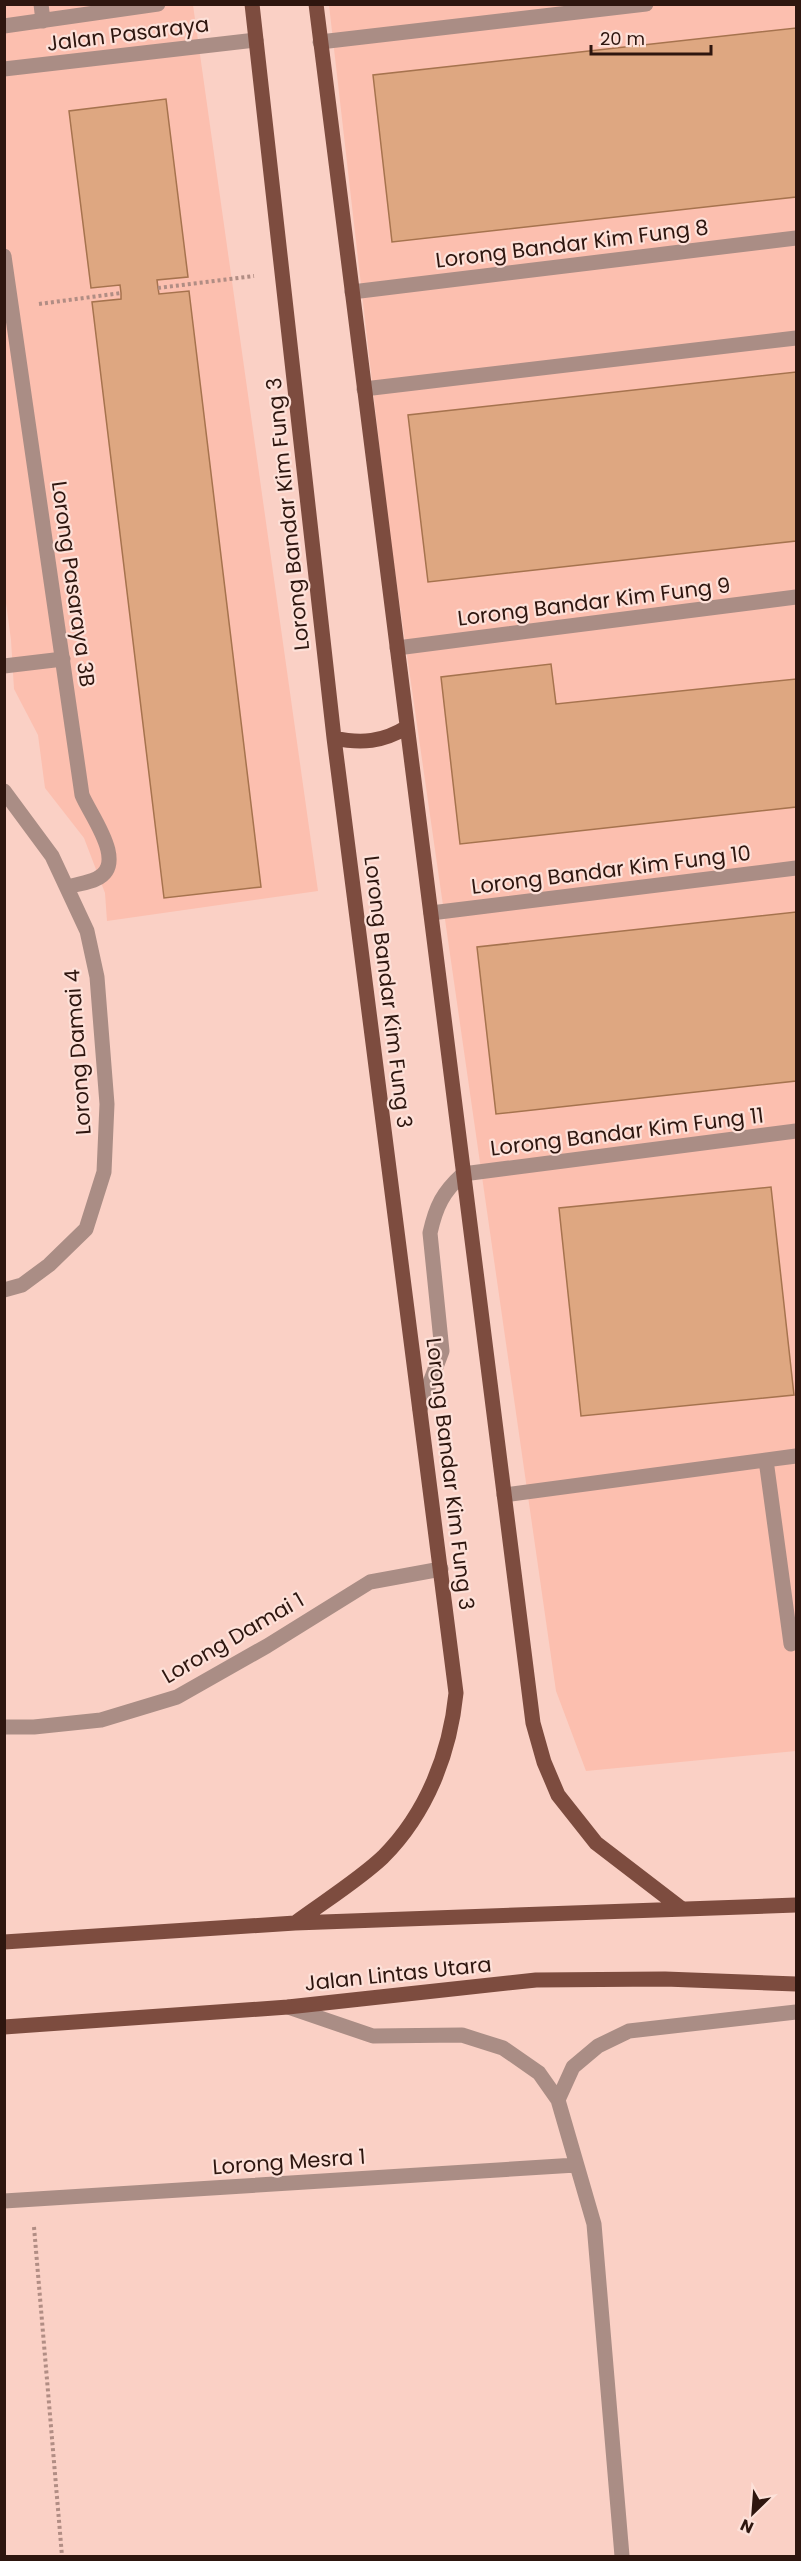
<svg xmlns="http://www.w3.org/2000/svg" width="801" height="2561" font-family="Poppins,sans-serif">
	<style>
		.built { fill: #fcbfaf }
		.building { fill: #dea781; stroke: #a6734e; stroke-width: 1.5 }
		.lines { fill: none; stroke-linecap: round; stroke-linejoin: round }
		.path { stroke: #b18d84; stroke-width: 4; stroke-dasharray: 3 3; stroke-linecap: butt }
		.minor { stroke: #aa8d85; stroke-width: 15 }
		.major { stroke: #7d4c3f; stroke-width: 15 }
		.labels { text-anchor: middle; stroke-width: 4.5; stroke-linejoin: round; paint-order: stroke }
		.street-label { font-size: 21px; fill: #2e160f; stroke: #fde1d9 }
	</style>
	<rect width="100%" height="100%" fill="#fad0c5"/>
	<!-- built -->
	<path class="built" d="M4 5H193L318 891 107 921 105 893 84 838 45 788 38 735 14 689 11 640 4 588Z
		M329 5H796V1751L586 1771 556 1691 389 530Z"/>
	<!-- building -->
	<path class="building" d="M796 28V197L392 242 373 75Z
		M166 99 188 277 157 280 158 288 159 294 189 291 261 887 164 898 92 302 121 299V293L120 285 91 288 69 111Z
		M796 372V541L428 582 408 415Z
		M551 664 556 704 796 679V807L460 844 441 677Z
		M796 912V1081L496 1114 477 947Z
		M771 1187 794 1395 581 1416 559 1208Z"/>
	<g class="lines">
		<!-- path -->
		<path class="path" d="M158 288 254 276
			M39 304 121 293
			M34 2227 62 2556"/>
		<!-- minor -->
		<path class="minor" d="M41 4 43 21
			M4 26 158 4
			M320 42 646 4
			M4 69 256 40
			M4 256 82 795C90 815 129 864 96 879 88 883 77 884 68 887
			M352 292 796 238
			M364 389 796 338
			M397 648 796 597
			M4 666 63 659
			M4 791 52 856 87 931 97 977 107 1104 104 1172 86 1229 49 1265 22 1285 4 1290
			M431 913 796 868
			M420 1409 442 1351 430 1233C436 1206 443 1192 463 1174L796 1131
			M766 1460 791 1644
			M504 1495 796 1456
			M4 1727H34L101 1720 177 1697 267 1646 370 1582 441 1569
			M288 2007 373 2036 462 2035 503 2048 539 2073 558 2100 594 2224 622 2556
			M558 2100 573 2067 598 2046 629 2031 796 2012
			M4 2201 576 2165"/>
		<!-- major -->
		<path class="major" d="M252 4 334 738 456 1693C450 1753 427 1813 383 1857 360 1879 322 1903 295 1923
			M316 4 533 1723 544 1762 558 1795 596 1843 682 1909
			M334 738C361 744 383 742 407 727
			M4 1942 295 1923 796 1905
			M4 2027 288 2007 536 1980 665 1979 796 1984"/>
	</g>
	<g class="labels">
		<!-- street labels -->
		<g class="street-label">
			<text transform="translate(128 34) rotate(-7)" y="7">Jalan Pasaraya</text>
			<text transform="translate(572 244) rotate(-7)" y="7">Lorong Bandar Kim Fung 8</text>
			<text transform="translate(288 514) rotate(-96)" y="7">Lorong Bandar Kim Fung 3</text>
			<text transform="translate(73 584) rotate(82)" y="7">Lorong Pasaraya 3B</text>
			<text transform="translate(594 602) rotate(-7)" y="7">Lorong Bandar Kim Fung 9</text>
			<text transform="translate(611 870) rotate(-7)" y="7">Lorong Bandar Kim Fung 10</text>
			<text transform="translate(388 992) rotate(83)" y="7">Lorong Bandar Kim Fung 3</text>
			<text transform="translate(78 1052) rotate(-94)" y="7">Lorong Damai 4</text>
			<text transform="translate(627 1132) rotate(-7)" y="7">Lorong Bandar Kim Fung 11</text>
			<text transform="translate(450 1474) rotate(83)" y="7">Lorong Bandar Kim Fung 3</text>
			<text transform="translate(233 1638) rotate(-30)" y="7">Lorong Damai 1</text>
			<text transform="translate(398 1974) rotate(-6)" y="7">Jalan Lintas Utara</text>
			<text transform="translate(289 2162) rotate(-4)" y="7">Lorong Mesra 1</text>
		</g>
	</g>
	<!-- border -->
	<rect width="801" height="2561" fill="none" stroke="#2e160f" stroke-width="12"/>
	<!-- north arrow -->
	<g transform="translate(753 2513) rotate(205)" stroke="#fde1d9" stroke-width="4.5" paint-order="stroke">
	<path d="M0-4.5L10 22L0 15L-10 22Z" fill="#2e160f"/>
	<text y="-9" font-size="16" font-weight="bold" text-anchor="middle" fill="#2e160f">N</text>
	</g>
	<!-- scale -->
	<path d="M591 45v9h120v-9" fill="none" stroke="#2e160f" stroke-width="3"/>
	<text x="600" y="45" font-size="18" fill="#2e160f" stroke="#fde1d9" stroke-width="4.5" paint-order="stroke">20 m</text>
</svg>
